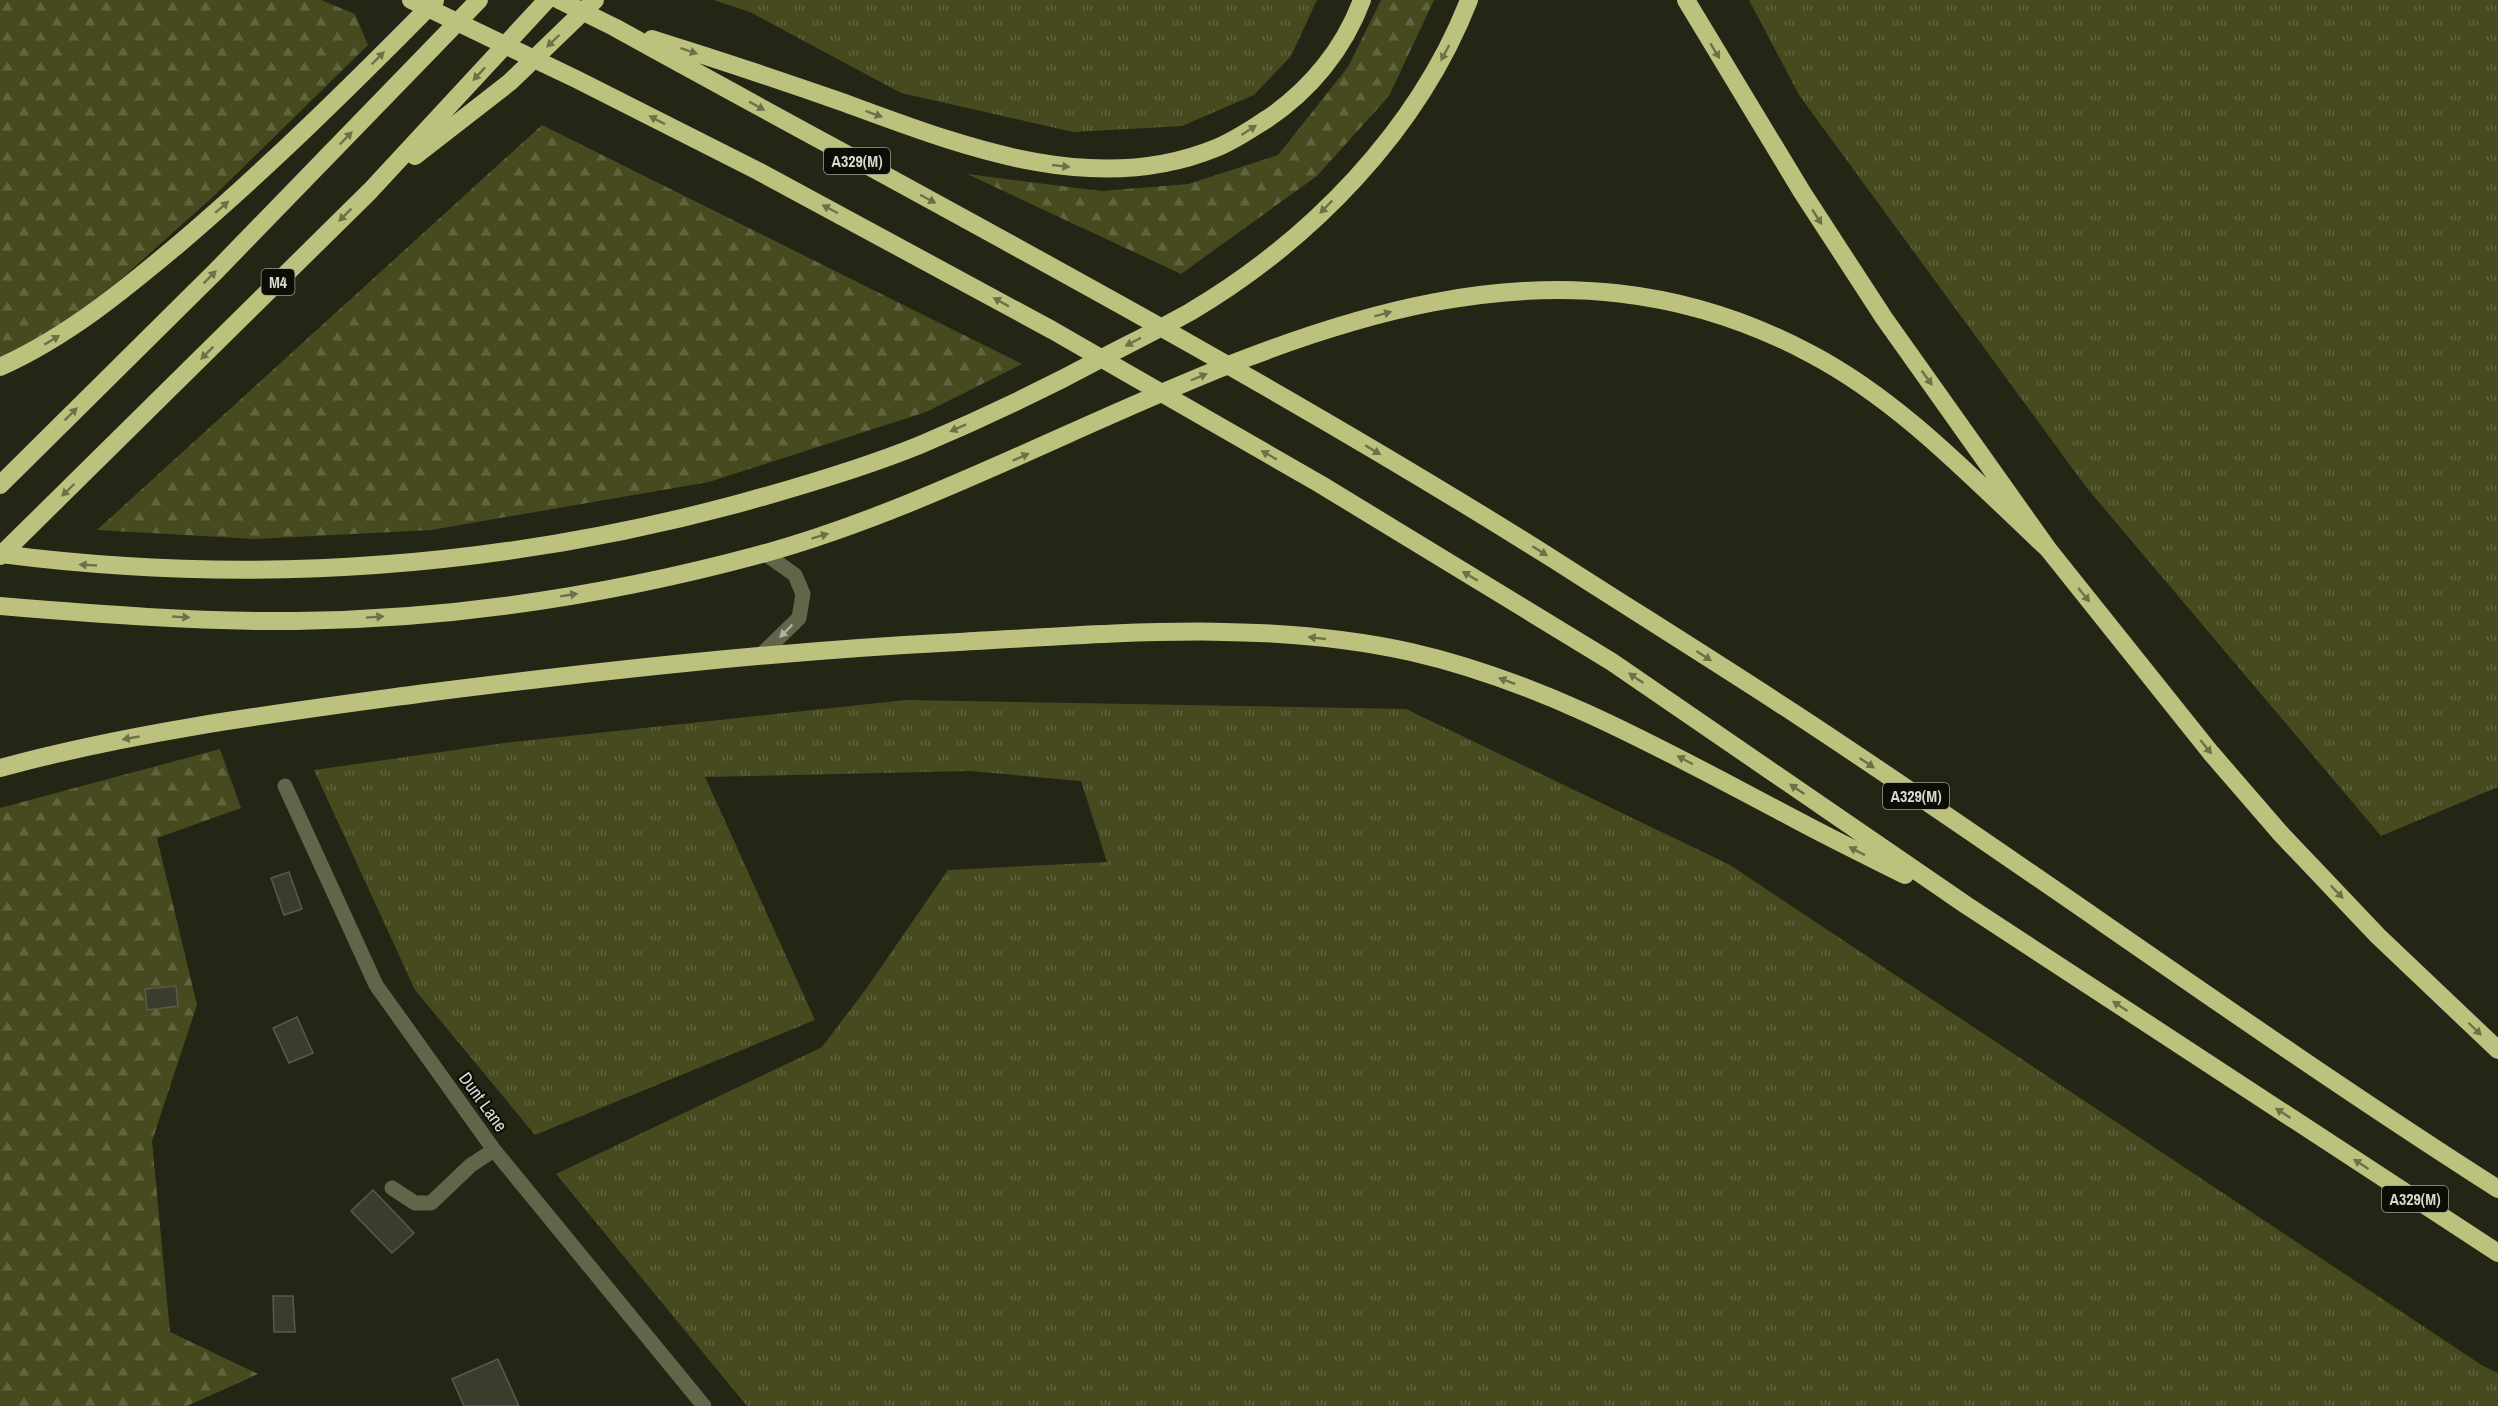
<svg xmlns="http://www.w3.org/2000/svg" width="2498" height="1406" font-family="'Archivo Narrow',sans-serif">
	<style>
		.grass { fill: url(#grass-tufts) }
		.forest { fill: url(#forest-firs) }
		.building { fill: #3b3d2c; stroke: #5a5c4a; stroke-width: 1.5 }
		.lines { fill: none; stroke-linecap: round; stroke-linejoin: round }
		.minor { stroke: #63654b; stroke-width: 15 }
		.highway { stroke: #bcc27e; stroke-width: 18 }
		.oneway { fill: #6d7148 }
		.oneway2 { fill: #b0b1a1 }
		.labels { text-anchor: middle; stroke-width: 4.5; stroke-linejoin: round; paint-order: stroke }
		.shield { fill: #0c0d07; stroke: #9c9c94; stroke-width: 1.5 }
		.shield-label { font-size: 16px; font-weight: bold; fill: #d9dad0 }
		.street-label { font-size: 18px; fill: #d9dad0; stroke: #0c0d07 }
	</style>
	<defs>
		<pattern id="grass-tufts" width="24" height="20" patternUnits="userSpaceOnUse" patternTransform="scale(1.5)"><rect width="24" height="20" fill="#474a1f"/><path d="M3 7l-1-3M5 7V3M7 7l1-3M15 17l-1-3M17 17v-4M19 17l1-3" fill="none" stroke="#61643e"/></pattern>
		<pattern id="forest-firs" width="22" height="20" patternUnits="userSpaceOnUse" patternTransform="scale(1.5)"><rect width="22" height="20" fill="#474a1f"/><path d="M5 1l3.5 6h-7zM16 11l3.5 6h-7z" fill="#61643e"/></pattern>
	</defs>
	<rect width="100%" height="100%" fill="#232515"/>
	<!-- grass -->
	<path class="grass" d="M713 0H1317L1291 56 1254 95 1182 126 1073 132 901 93 750 12Z
		M1749 0H2498V787L2381 836 2086 487 1799 95Z
		M906 700 1406 709 1730 865 2483 1366 2498 1373V1406H747L556 1174 822 1047 866 989 948 870 1107 862 1081 781 970 771 705 777 815 1020 535 1135 415 990 314 770 504 743Z"/>
	<!-- forest -->
	<path class="forest" d="M0 0H321L355 14 368 45 216 194 121 279 66 325 0 360Z
		M1381 0H1434L1389 96 1317 176 1181 274 967 174 1101 191 1188 184 1278 155 1348 67Z
		M542 125 1022 364 926 412 709 482 431 530 255 539 97 530Z
		M220 749 241 808 157 838 197 1005 152 1141 170 1332 258 1374 187 1406H0V808Z"/>
	<!-- building -->
	<path class="building" d="M289 872 302 909 284 915 271 878Z
		M176 986 178 1006 147 1010 145 989Z
		M297 1017 313 1053 289 1063 273 1028Z
		M373 1190 414 1233 392 1253 351 1211Z
		M273 1296H293L295 1332H274Z
		M498 1359 519 1406H464L452 1379Z"/>
	<g class="lines">
		<!-- minor -->
		<path class="minor" d="M762 654 799 618 803 594 795 575 764 553
			M285 786 376 985 494 1150 704 1406
			M392 1188 415 1203H431L471 1165 494 1150"/>
		<!-- highway -->
		<path class="highway" d="M411 0 576 79 758 171 1052 330 1320 484 1612 662 1966 905 2498 1253
			M559 0 614 27C929 201 1248 367 1553 559 1634 611 1716 662 1797 715 2033 870 2260 1037 2498 1189
			M1686 0 1802 192 1884 318 2048 549 2211 753 2282 835 2378 936 2498 1050
			M652 39C716 59 779 80 842 102 960 145 1092 199 1216 148 1234 141 1251 129 1267 119 1310 90 1344 49 1362 0
			M415 156 510 82 595 0
			M0 367C67 337 124 290 180 243 269 167 352 85 435 1
			M0 485 215 272 479 0
			M0 554C249 586 495 569 737 504 799 487 861 469 920 445 984 418 1047 388 1108 355 1135 341 1163 327 1190 312 1310 241 1418 131 1469 0
			M0 556 370 191 547 0
			M0 606C98 614 197 622 296 621 453 619 611 595 762 554 1105 460 1448 160 1811 354 1902 402 1974 480 2048 549
			M0 768C136 731 278 713 418 694 598 671 777 651 959 642 1108 634 1263 619 1411 652 1547 683 1669 753 1791 817 1828 837 1867 856 1905 875"/>
	</g>
	<!-- one-way arrows -->
	<defs><path id="oneway-solid" d="M-6-.8H1V-3.2L6.5 0L1 3.2V.8H-6Z" transform="scale(1.5)"/></defs>
	<g class="oneway">
		<use href="#oneway-solid" transform="translate(553 41) rotate(136)"/>
		<use href="#oneway-solid" transform="translate(689 51) rotate(18)"/>
		<use href="#oneway-solid" transform="translate(1715 51) rotate(59)"/>
		<use href="#oneway-solid" transform="translate(1445 53) rotate(118)"/>
		<use href="#oneway-solid" transform="translate(378 58) rotate(-45)"/>
		<use href="#oneway-solid" transform="translate(479 74) rotate(133)"/>
		<use href="#oneway-solid" transform="translate(757 106) rotate(29)"/>
		<use href="#oneway-solid" transform="translate(874 114) rotate(20)"/>
		<use href="#oneway-solid" transform="translate(657 120) rotate(-153)"/>
		<use href="#oneway-solid" transform="translate(1249 130) rotate(-33)"/>
		<use href="#oneway-solid" transform="translate(346 138) rotate(-46)"/>
		<use href="#oneway-solid" transform="translate(1061 166) rotate(6)"/>
		<use href="#oneway-solid" transform="translate(928 199) rotate(28)"/>
		<use href="#oneway-solid" transform="translate(222 207) rotate(-41)"/>
		<use href="#oneway-solid" transform="translate(1326 207) rotate(134)"/>
		<use href="#oneway-solid" transform="translate(830 209) rotate(-152)"/>
		<use href="#oneway-solid" transform="translate(345 215) rotate(135)"/>
		<use href="#oneway-solid" transform="translate(1817 217) rotate(57)"/>
		<use href="#oneway-solid" transform="translate(210 277) rotate(-45)"/>
		<use href="#oneway-solid" transform="translate(1001 302) rotate(-151)"/>
		<use href="#oneway-solid" transform="translate(1383 314) rotate(-15)"/>
		<use href="#oneway-solid" transform="translate(52 340) rotate(-31)"/>
		<use href="#oneway-solid" transform="translate(1133 342) rotate(152)"/>
		<use href="#oneway-solid" transform="translate(207 353) rotate(135)"/>
		<use href="#oneway-solid" transform="translate(1199 377) rotate(-23)"/>
		<use href="#oneway-solid" transform="translate(1927 378) rotate(54)"/>
		<use href="#oneway-solid" transform="translate(71 414) rotate(-45)"/>
		<use href="#oneway-solid" transform="translate(958 428) rotate(156)"/>
		<use href="#oneway-solid" transform="translate(1373 450) rotate(31)"/>
		<use href="#oneway-solid" transform="translate(1269 455) rotate(-150)"/>
		<use href="#oneway-solid" transform="translate(1021 457) rotate(-24)"/>
		<use href="#oneway-solid" transform="translate(68 490) rotate(136)"/>
		<use href="#oneway-solid" transform="translate(820 536) rotate(-17)"/>
		<use href="#oneway-solid" transform="translate(1540 551) rotate(32)"/>
		<use href="#oneway-solid" transform="translate(88 565) rotate(-177)"/>
		<use href="#oneway-solid" transform="translate(1470 576) rotate(-149)"/>
		<use href="#oneway-solid" transform="translate(569 595) rotate(-9)"/>
		<use href="#oneway-solid" transform="translate(2084 595) rotate(51)"/>
		<use href="#oneway-solid" transform="translate(181 617) rotate(3)"/>
		<use href="#oneway-solid" transform="translate(375 617) rotate(-4)"/>
		<use href="#oneway-solid" transform="translate(1317 638) rotate(-174)"/>
		<use href="#oneway-solid" transform="translate(1704 656) rotate(33)"/>
		<use href="#oneway-solid" transform="translate(1636 678) rotate(-146)"/>
		<use href="#oneway-solid" transform="translate(1507 681) rotate(-159)"/>
		<use href="#oneway-solid" transform="translate(131 738) rotate(170)"/>
		<use href="#oneway-solid" transform="translate(2206 747) rotate(51)"/>
		<use href="#oneway-solid" transform="translate(1685 760) rotate(-152)"/>
		<use href="#oneway-solid" transform="translate(1867 763) rotate(34)"/>
		<use href="#oneway-solid" transform="translate(1797 789) rotate(-146)"/>
		<use href="#oneway-solid" transform="translate(1857 851) rotate(-153)"/>
		<use href="#oneway-solid" transform="translate(2337 892) rotate(46)"/>
		<use href="#oneway-solid" transform="translate(2120 1006) rotate(-147)"/>
		<use href="#oneway-solid" transform="translate(2475 1029) rotate(44)"/>
		<use href="#oneway-solid" transform="translate(2283 1113) rotate(-147)"/>
		<use href="#oneway-solid" transform="translate(2361 1164) rotate(-147)"/>
	</g>
	<use class="oneway2" href="#oneway-solid" transform="translate(786 631) rotate(135)"/>
	<g class="labels">
		<!-- shield labels -->
		<g class="shield">
			<rect x="824" y="148" width="66" height="26" rx="4.5"/>
			<rect x="261.5" y="269" width="33" height="26" rx="4.5"/>
			<rect x="1883" y="783" width="66" height="26" rx="4.5"/>
			<rect x="2382" y="1186" width="66" height="26" rx="4.5"/>
		</g>
		<g class="shield-label">
			<text x="857" y="167">A329(M)</text>
			<text x="278" y="288">M4</text>
			<text x="1916" y="802">A329(M)</text>
			<text x="2415" y="1205">A329(M)</text>
		</g>
		<!-- street labels -->
		<g class="street-label">
			<text transform="translate(483 1102) rotate(54)" y="6">Dunt Lane</text>
		</g>
	</g>
</svg>
